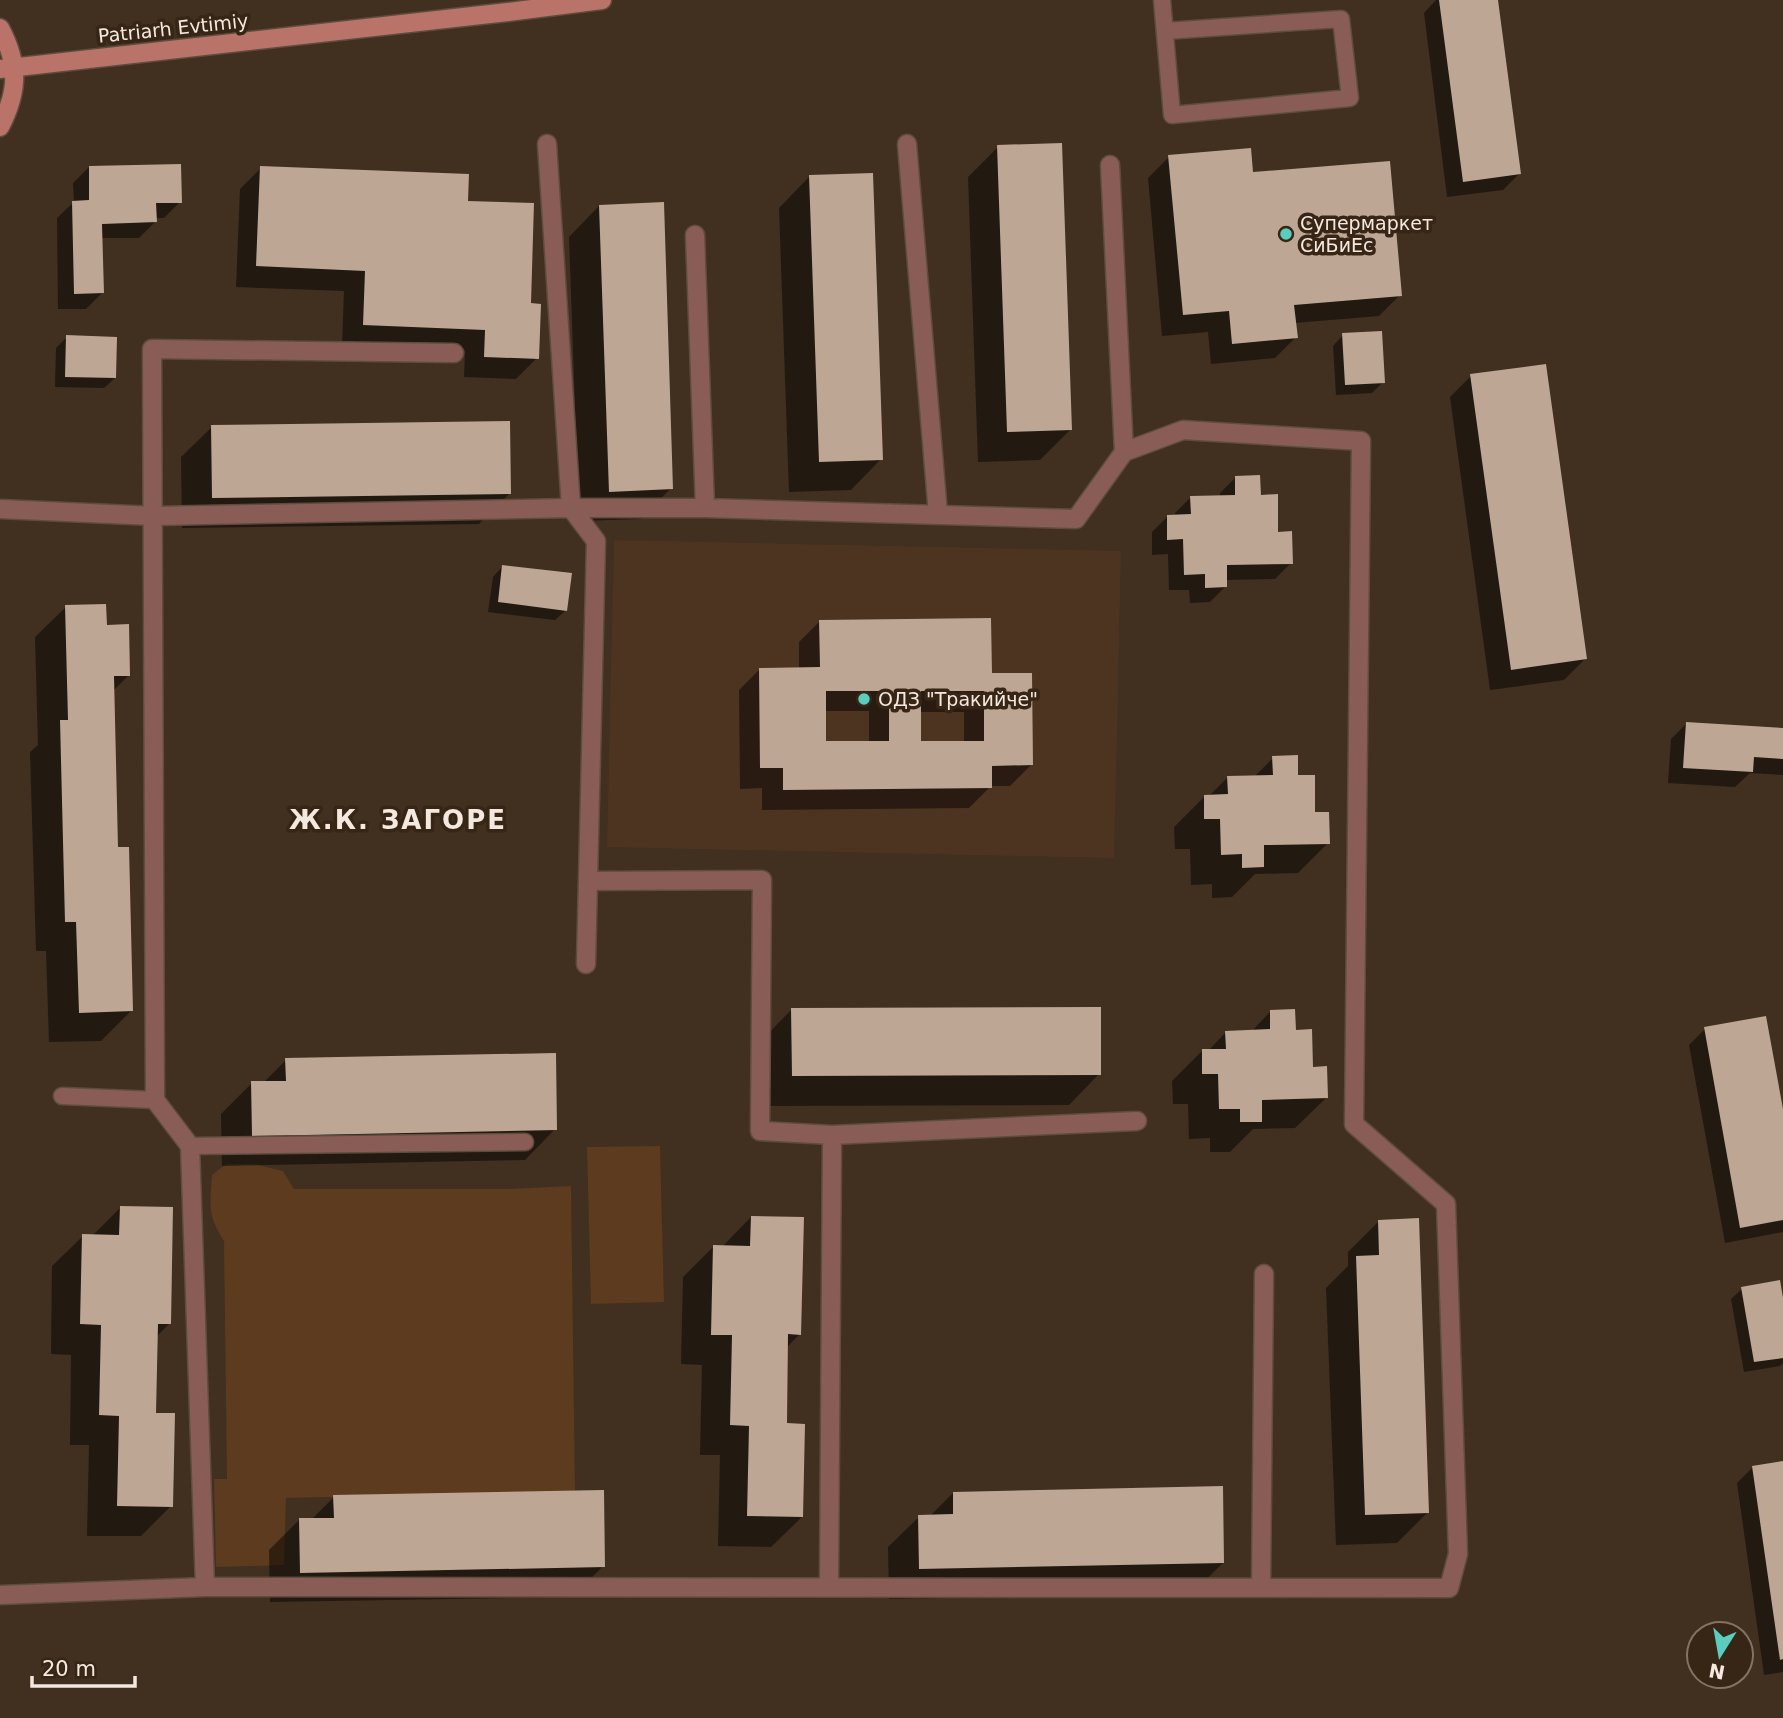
<svg xmlns="http://www.w3.org/2000/svg" width="1783" height="1718" font-family="'DejaVu Sans',sans-serif">
	<style>
		.built { fill: #4d3421 }
		.green { fill: #5d3b1e }
		.shadow { fill: #0007; fill-rule: evenodd }
		.building { fill: #bea694; fill-rule: evenodd }
		.lines { fill: none; stroke-linecap: round; stroke-linejoin: round }
		.lane-casing { stroke: #5e4d3f; stroke-width: 19 }
		.street-casing { stroke: #5e4d3f; stroke-width: 21 }
		.secondary-casing { stroke: #5e4d3f; stroke-width: 21 }
		.lane { stroke: #895d56; stroke-width: 16 }
		.street { stroke: #895d56; stroke-width: 18 }
		.secondary { stroke: #b97368; stroke-width: 18 }
		.poi-dot { fill: #59cebf; stroke: #372516; stroke-width: 2.5 }
		.labels { text-anchor: middle; stroke-width: 7; stroke-linejoin: round; paint-order: stroke }
		.street-label { font-size: 19px; fill: #f5e8df; stroke: #372516 }
		.poi-label { font-size: 19px; fill: #f5e8df; stroke: #372516; text-anchor: start }
		.district-label { font-size: 26px; font-weight: bold; letter-spacing: 2px; fill: #f5e8df; stroke: #372516 }
	</style>
	<rect width="100%" height="100%" fill="#412f20"/>
	<!-- built -->
	<path class="built" d="M614 540 1121 551 1114 858 607 847Z"/>
	<!-- green -->
	<path class="green" d="M660 1146 664 1302 591 1304 587 1147Z
		M226 1164H254L283 1171 294 1189H509L571 1186 575 1491 286 1498 284 1565 216 1567 214 1479H227L224 1241C207 1215 210 1205 212 1175Z"/>
	<!-- shadow -->
	<path class="shadow" d="M1436 0H1496L1519 174 1503 190 1447 197 1424 13Z
		M998 147 1071 429 1040 460 978 462 968 177Z
		M1169 157 1251 174 1400 295 1379 316 1294 323 1296 337 1275 358 1211 364 1208 332 1162 336 1148 178Z
		M89 167 180 202 164 218H155V222L139 238H101L102 293 86 309H58L57 218 74 202 73 183Z
		M261 168 467 203 529 305 537 358 516 379 464 377 465 350 342 346 344 291 236 287 240 189Z
		M809 177 881 459 851 490 789 492 779 208Z
		M599 206 671 488 641 519 579 521 569 237Z
		M1343 335 1383 382 1372 393 1336 395 1333 346Z
		M67 337 115 378 104 388 55 387 56 348Z
		M1471 376 1585 659 1564 680 1490 690 1450 397Z
		M212 427 509 494 479 524 182 528 181 457Z
		M1236 477 1259 496 1291 563 1275 579 1225 580 1226 586 1210 602 1190 603 1189 590H1169L1168 554 1152 555V532L1168 516H1175V513L1191 497H1220V493Z
		M503 566 566 610 555 620 488 612 493 577Z
		M66 607 105 627 129 675 113 691 116 849 131 1011 101 1041 49 1042 46 951H36L30 752 38 745 35 637Z
		M820 621 990 675 1031 765 1010 786H991L969 808 762 810V788L740 789 739 690 760 669H799V642ZM825 711H869V743H824ZM919 712H964V743H919Z
		M1687 723 1783 730V775L1750 773 1735 787 1668 783 1671 739Z
		M1273 758 1296 777 1328 843 1298 873 1255 874 1232 897 1212 898V884L1191 885 1190 849H1175L1174 827 1205 796H1209L1228 777H1254Z
		M792 1009 1099 1074 1069 1105 762 1106V1040Z
		M1270 1012 1294 1031 1326 1098 1295 1128 1253 1129 1230 1152H1210V1138L1189 1139 1188 1104H1173L1172 1081 1202 1051H1208L1226 1032H1251Z
		M1705 1029 1783 1119V1232L1725 1243 1689 1045Z
		M286 1060 555 1129 525 1160 222 1166 221 1114 252 1083H263Z
		M121 1207 169 1324 156 1337 155 1415 171 1506 141 1536H87L89 1445H70L71 1355 51 1354 52 1266 83 1236H92Z
		M751 1217 800 1334 787 1347 785 1425 802 1517 771 1547 718 1546 720 1455H700L702 1365 681 1364 683 1277 713 1247H722Z
		M1378 1222 1428 1512 1397 1543 1336 1545 1326 1288 1348 1266V1252Z
		M1742 1289 1783 1308V1363L1780 1366 1744 1372 1731 1299Z
		M1783 1463V1672L1764 1675 1737 1483 1753 1467Z
		M953 1493 1223 1563 1192 1593 889 1599 888 1547 919 1517 930 1516Z
		M334 1497 603 1566 573 1597 270 1602 269 1550 299 1520H311Z"/>
	<!-- building -->
	<path class="building" d="M1439 0H1498L1521 174 1463 182Z
		M1062 143 1072 430 1007 432 997 145Z
		M1251 148 1253 172 1390 161 1402 296 1294 305 1298 338 1232 344 1229 311 1183 315 1168 155Z
		M181 164 182 203H156L157 222 102 224 104 293 74 294 72 201 89 200V166Z
		M260 166 469 174 468 201 534 203 531 303 541 304 539 359 484 357 485 330 363 325 365 271 256 266Z
		M873 173 883 460 819 462 809 175Z
		M664 202 673 489 609 492 599 205Z
		M1382 331 1385 383 1345 385 1342 333Z
		M66 335 117 337 116 378 65 377Z
		M1546 364 1587 659 1511 670 1470 374Z
		M510 421 511 494 212 498 211 425Z
		M1260 475 1261 495 1278 494V532L1292 531 1293 564 1227 565V587L1205 588V574L1184 575 1183 539 1167 540V515L1191 514 1190 496 1235 495V476Z
		M502 565 572 573 567 611 498 602Z
		M106 604 107 625 129 624 130 676H114L118 847H129L133 1011 79 1013 76 922H65L60 720H68L65 605Z
		M991 618 992 673H1032L1033 765 992 766V788L783 790V768H760L759 668 820 667 819 620ZM826 691H889V741H826ZM921 691H984V741H921Z
		M1686 722 1783 728V759L1754 757 1753 772 1683 768Z
		M1298 755V775H1315V812H1329L1330 844 1264 845V867L1242 868V854L1221 855 1220 819H1204V795L1228 794 1227 776 1273 775 1272 756Z
		M1101 1007V1075L792 1076 791 1008Z
		M1295 1009 1296 1030 1312 1029 1313 1067 1327 1066 1328 1098 1262 1100V1122H1240V1109H1219L1218 1074H1202V1049H1226L1225 1031 1270 1029V1010Z
		M1766 1016 1783 1109V1220L1740 1228 1704 1027Z
		M556 1053 557 1130 252 1136 251 1081H286L285 1058Z
		M120 1206 173 1207 171 1324H158L156 1413H175L173 1507 117 1506 119 1416 99 1415 101 1325 80 1324 82 1234 119 1235Z
		M751 1216 804 1217 801 1335 788 1334 787 1423 805 1424 803 1517 747 1516 749 1426 730 1425 732 1335H711L713 1245 750 1246Z
		M1419 1218 1429 1513 1365 1515 1356 1256 1379 1255 1378 1220Z
		M1780 1280 1783 1298V1358L1754 1362 1741 1287Z
		M1783 1461V1659L1780 1660 1752 1466Z
		M1223 1486 1224 1563 919 1569 918 1515 953 1514V1492Z
		M604 1490 605 1567 300 1573 299 1518H334L333 1495Z"/>
	<g class="lines">
		<defs>
			<path id="lane" d="M1162 0 1172 115 1350 98 1341 19 1165 31
				M62 1096 155 1100
				M190 1146 525 1142"/>
			<path id="street" d="M547 144 571 508 596 541 586 964
				M907 144 938 514
				M1110 165 1124 452
				M695 235 705 508
				M0 509 154 516 571 508H705L1076 519 1124 452 1183 430 1361 441 1354 1124 1446 1204 1458 1554 1449 1588 205 1587 0 1595
				M588 881 762 880 760 1131 832 1135 1137 1121
				M829 1586 832 1135
				M205 1587 190 1146 155 1100 152 349 454 353
				M1261 1587 1264 1274"/>
			<path id="secondary" d="M0 28C19 64 19 90 0 127
				M0 69 508 12 602 0"/>
		</defs>
		<!-- lane casing -->
		<use href="#lane" class="lane-casing"/>
		<!-- street casing -->
		<use href="#street" class="street-casing"/>
		<!-- secondary casing -->
		<use href="#secondary" class="secondary-casing"/>
		<!-- lane -->
		<use href="#lane" class="lane"/>
		<!-- street -->
		<use href="#street" class="street"/>
		<!-- secondary -->
		<use href="#secondary" class="secondary"/>
	</g>
	<!-- markers -->
	<g class="poi-dot">
		<circle cx="1286" cy="234" r="7"/>
		<circle cx="864" cy="699" r="7"/>
	</g>
	<g class="labels">
		<!-- street labels -->
		<g class="street-label">
			<text transform="translate(173 28) rotate(-6)" y="7">Patriarh Evtimiy</text>
		</g>
		<!-- poi labels -->
		<g class="poi-label">
			<text x="1300" y="230">Супермаркет<tspan x="1300" dy="22">СиБиЕс</tspan></text>
			<text x="878" y="706">ОДЗ "Тракийче"</text>
		</g>
		<!-- district labels -->
		<g class="district-label">
			<text x="398" y="829">Ж.К. ЗАГОРE</text>
		</g>
	</g>
	<!-- north arrow -->
	<g transform="translate(1720 1655) rotate(191)"><circle r="33" fill="#372516" stroke="#837366" stroke-width="2"/>
	<path d="M0-5L12 26L0 18L-12 26Z" fill="#59cebf"/>
	<text y="-10" font-size="19" font-weight="bold" text-anchor="middle" fill="#f5e8df">N</text>
	</g>
	<!-- scale -->
	<path d="M32 1676v10h103v-10" fill="none" stroke="#f5e8df" stroke-width="3.5"/>
	<text x="42" y="1676" font-size="21" fill="#f5e8df" stroke="#372516" stroke-width="5" paint-order="stroke">20 m</text>
</svg>
